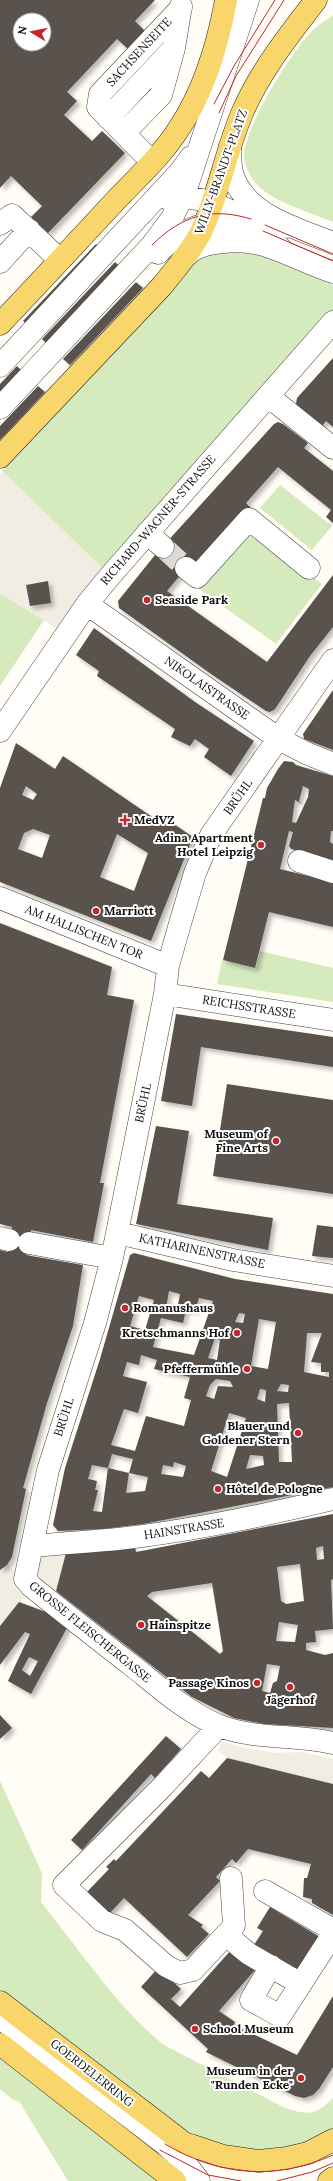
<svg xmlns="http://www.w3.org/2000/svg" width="333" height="2181" font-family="Lora,serif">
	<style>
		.green { fill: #d5ebbd }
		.plaza { fill: #f1ede2; fill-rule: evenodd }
		.building { fill: #5a524d; fill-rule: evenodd; filter: url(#shadow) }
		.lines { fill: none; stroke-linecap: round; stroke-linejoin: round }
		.minor-tunnel { stroke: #dbdad3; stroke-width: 22; stroke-dasharray: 22 11; stroke-linecap: butt }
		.minor-casing { stroke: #444; stroke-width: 23 }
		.major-casing { stroke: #222; stroke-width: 23 }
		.minor { stroke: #fff; stroke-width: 22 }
		.major { stroke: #f9d66b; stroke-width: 22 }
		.tram { stroke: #c4262e; stroke-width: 1 }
		.poi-dot { fill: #c4262e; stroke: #fff; stroke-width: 1.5 }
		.labels { text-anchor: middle; stroke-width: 4; stroke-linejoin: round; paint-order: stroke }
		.street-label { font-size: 12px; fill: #111; stroke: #fff }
		.poi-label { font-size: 12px; font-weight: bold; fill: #111; stroke: #fff; text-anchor: start }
	</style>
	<defs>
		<filter id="shadow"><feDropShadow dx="3.5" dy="3.5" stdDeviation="2" flood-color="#0004"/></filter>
	</defs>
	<rect width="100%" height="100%" fill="#fffdf5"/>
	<!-- green -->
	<path class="green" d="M333 15V222C309 212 268 201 253 180 249 174 243 161 244 154 247 123 291 52 313 30 319 24 327 20 333 15Z
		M247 248 328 280 333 286V313L105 571 2 471 169 293 203 254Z
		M280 485 332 526 312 550 260 508Z
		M251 530 322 584 276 644 199 589Z
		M0 593 44 620 0 686Z
		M260 951 333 968V1002L217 984 222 960 256 969Z
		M0 1781 42 1873 41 1902C80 1950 116 2006 164 2045L285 2108C308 2115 316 2116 333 2098V2129C320 2136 306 2144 291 2147 216 2164 162 2116 108 2073 72 2045 36 2017 0 1989Z
		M0 2056 156 2181H68L19 2101 13 2100 0 2089Z"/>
	<!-- plaza -->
	<path class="plaza" d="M2 471 105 571 58 629 0 593V474ZM48 581 51 603 30 606 26 585Z
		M67 1549 56 1591 38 1579 34 1573 39 1558 46 1551Z
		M5 1563 15 1571V1584L18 1590 26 1595 0 1626V1567Z
		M221 1741 249 1749 277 1753 303 1752 333 1759V1784L227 1758 218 1751Z"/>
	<!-- building -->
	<path class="building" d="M0 0H155L135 21 145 31 128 49 117 39 67 92 77 101 64 115 92 141 102 131 125 153 48 233 31 217 42 206 11 176 0 188ZM20 20H44V44H20Z
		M96 244 103 250 30 328 23 321Z
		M115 262 124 270 51 348 42 339Z
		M136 282 143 288 70 365 63 359Z
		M333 358V427L326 421 322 426 298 407 296 403 297 398Z
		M17 366 26 375 0 403V384Z
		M38 386 45 392 0 440V426Z
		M278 422 283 424 308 443 304 448 333 471V523L326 517 331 510 278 467 246 503 252 509 200 567 192 561 167 591 267 662 333 575V627L310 656 275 709 270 712 266 711 211 674 119 608 118 601 155 555 274 424Z
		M48 581 51 603 30 606 26 585Z
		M94 628 195 702 254 741 231 776 204 757 209 749 195 739 190 746 171 737 175 729 97 676 99 671 76 655Z
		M333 690V750L304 739 303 734Z
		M16 743 55 769 63 756 164 825 168 820 193 837 151 941 0 882V788ZM26 786 37 794 33 800 22 795ZM33 829 50 835 42 858 18 849 24 833ZM117 834 148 853 134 891 100 877Z
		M284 761 293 762 296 765 333 776V831H331L330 842 333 844V860L291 849 289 846 293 832 289 831 280 869 333 882V927L269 912 255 968 223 960 263 798H265L267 788 278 769ZM303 786 309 789 308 797 296 823 292 822 294 806 295 800 303 804 299 801Z
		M0 923 112 967 107 995 134 1000 100 1183H104L93 1242 31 1230 26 1255 83 1265 73 1326 47 1403 23 1488 26 1489 12 1557 7 1565 0 1570V1250L8 1252 12 1227 0 1224Z
		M176 1014 333 1037V1067L201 1047 192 1106 161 1101Z
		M227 1084 333 1100V1194L213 1176Z
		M156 1126 189 1131 177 1204 273 1218 268 1250 136 1224Z
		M317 1225 333 1227V1258L312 1256Z
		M134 1253 235 1279 333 1294V1487L143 1524 103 1529 58 1531 53 1525 65 1468 100 1359 130 1255ZM169 1291 180 1294 177 1310 166 1308ZM139 1296 154 1300 145 1330 130 1326ZM199 1298 213 1301 194 1355 153 1347 161 1318 183 1323 186 1309 195 1311ZM239 1313 245 1314 243 1323 235 1322ZM259 1319 276 1322 268 1369 251 1366ZM307 1333H322L311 1362 321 1363V1372H329V1377L304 1372ZM215 1338 220 1340 217 1360 208 1358ZM141 1355 157 1360 154 1369 190 1377 184 1398 191 1400 184 1426 146 1416 135 1451 111 1445 124 1409 138 1413 147 1382 123 1376 127 1362 139 1365ZM216 1379 230 1381 233 1387 218 1386 214 1399 206 1396 210 1385ZM281 1384 289 1385 288 1392 277 1391ZM260 1389 266 1390 265 1402 257 1399ZM289 1403 292 1462H279L277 1404ZM229 1413 246 1418 227 1477 211 1471ZM112 1454 133 1459 129 1473 148 1477 145 1491 126 1493 129 1473 108 1468 102 1512 93 1511 98 1490H95L97 1481 88 1479 92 1465 108 1468ZM250 1455 263 1456 264 1465 246 1469ZM174 1462 186 1466 183 1477 161 1474 163 1465 173 1467Z
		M333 1514V1579L331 1580 333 1629 315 1631 316 1642 306 1643V1650L325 1655 333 1653V1728L264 1724 234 1718 192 1697 56 1591 66 1553 135 1547 136 1552ZM323 1546 324 1559 317 1560 316 1548ZM300 1564 304 1601 286 1604 281 1601 277 1567ZM212 1583 223 1651 220 1654 147 1596 152 1592ZM279 1622 298 1625 295 1642 276 1641ZM267 1664 280 1666 277 1681 273 1683 270 1693 262 1691Z
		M19 1602 46 1612 68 1626 31 1694 8 1681 30 1634 25 1632 0 1665V1626ZM29 1657 38 1661 30 1676 22 1670Z
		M0 1715 12 1728 0 1739Z
		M166 1736 181 1749 155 1778 151 1774 82 1850 71 1840Z
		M227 1758 333 1784V1915L312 1903V1899L303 1897 304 1878H307L311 1864 248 1849 236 1863 232 1859 216 1877 220 1881 188 1915 203 1925 201 1927 209 1934 187 1957 124 1898 109 1914 86 1893 109 1869 106 1867 114 1859 116 1861 201 1771 209 1778Z
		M270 1907 320 1937 298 1972 254 1945 263 1931 257 1928Z
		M232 1949 255 1970 219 2011 235 2022 234 2025 297 2055 333 1996V2067L319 2089 313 2095 304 2098 295 2096 206 2052 208 2049 141 1987 158 1968 181 1989 171 1999 180 2007Z"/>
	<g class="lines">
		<!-- minor-tunnel -->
		<path class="minor-tunnel" d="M163 547 186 568"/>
		<defs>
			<path id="minor" d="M108 118 172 50
				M124 133 161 95 174 48 181 6
				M230 146C230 156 230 167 233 176 247 216 299 229 333 243
				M152 162 98 107 100 94 181 8
				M170 200C208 191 231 216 265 225 274 227 284 226 293 227
				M0 224 12 215 60 260
				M158 253C186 224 224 212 262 231 269 235 276 244 282 250
				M186 256C194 247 204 245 216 243 263 234 291 259 333 272
				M0 262 29 230
				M0 366 180 172 191 157
				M268 396 333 448
				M0 408 152 245 172 218 186 189 248 0
				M147 533 163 547
				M186 568 197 577 249 519 309 568
				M87 604 279 739 306 753 333 764
				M333 660 211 835 195 873 179 927 168 966 165 994 112 1258 95 1323 48 1470 25 1579 32 1587C66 1614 100 1641 135 1668 160 1688 189 1714 220 1726 256 1740 296 1734 333 1743
				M0 731 87 604 110 576 333 322
				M299 861 333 872
				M0 898 168 966
				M165 994 333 1020
				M118 1233 233 1260 333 1276
				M0 1238 9 1240
				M29 1243 112 1258
				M33 1546C61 1543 89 1542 118 1539 190 1531 262 1516 333 1499
				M219 1726 163 1786 64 1885 102 1921 125 1930 166 1966 180 1973 193 1970 234 1926 231 1878
				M265 1891 333 1930
				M226 1935 249 1954 301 1984
				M271 1966 251 2000 280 2016 333 1934
				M0 2018 165 2144 187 2165 199 2181"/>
			<path id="major" d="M0 324C40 282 79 240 118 198 139 176 162 155 178 130 203 93 218 44 226 0
				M0 457 162 286C176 268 191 252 201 232 219 194 226 150 243 111 261 70 289 35 316 0
				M0 2002 184 2143 223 2156 259 2161 287 2158 308 2153 333 2140
				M0 2044 175 2181
				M329 2181 333 2178"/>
		</defs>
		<!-- minor casing -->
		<use href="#minor" class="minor-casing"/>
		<!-- major casing -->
		<use href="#major" class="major-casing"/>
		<!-- minor -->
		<use href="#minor" class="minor"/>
		<!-- major -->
		<use href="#major" class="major"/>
		<!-- tram -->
		<path class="tram" d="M214 104 234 66 275 0
			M219 113 236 76 284 0
			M265 225 333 254
			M263 231 333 261
			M152 245C182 215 212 207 251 219
			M165 2144C219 2176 275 2181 333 2155
			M160 2150 208 2175 241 2181
			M277 2181 312 2172 333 2163"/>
	</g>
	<!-- markers -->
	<g class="poi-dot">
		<circle cx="147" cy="600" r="4"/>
		<path d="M123 814h4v4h4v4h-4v4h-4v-4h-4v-4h4z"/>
		<circle cx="261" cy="845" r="4"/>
		<circle cx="96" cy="911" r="4"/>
		<circle cx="276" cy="1141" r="4"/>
		<circle cx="125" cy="1308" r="4"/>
		<circle cx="237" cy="1333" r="4"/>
		<circle cx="247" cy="1369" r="4"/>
		<circle cx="298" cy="1433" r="4"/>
		<circle cx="218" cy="1489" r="4"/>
		<circle cx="141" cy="1625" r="4"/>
		<circle cx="257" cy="1683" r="4"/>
		<circle cx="290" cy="1687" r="4"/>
		<circle cx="195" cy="2029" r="4"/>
		<circle cx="301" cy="2078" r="4"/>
	</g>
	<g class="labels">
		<!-- street labels -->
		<g class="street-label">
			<text transform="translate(139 52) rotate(-47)" y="4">SACHSENSEITE</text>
			<text transform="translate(221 172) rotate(-70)" y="4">WILLY-BRANDT-PLATZ</text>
			<text transform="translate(158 520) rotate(-49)" y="4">RICHARD-WAGNER-STRASSE</text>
			<text transform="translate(207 688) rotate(35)" y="4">NIKOLAISTRASSE</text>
			<text transform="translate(238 797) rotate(-55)" y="4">BRÜHL</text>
			<text transform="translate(84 932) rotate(22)" y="4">AM HALLISCHEN TOR</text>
			<text transform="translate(249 1007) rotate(9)" y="4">REICHSSTRASSE</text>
			<text transform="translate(143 1103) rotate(-78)" y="4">BRÜHL</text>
			<text transform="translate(202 1251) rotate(12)" y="4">KATHARINENSTRASSE</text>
			<text transform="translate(64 1417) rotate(-72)" y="4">BRÜHL</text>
			<text transform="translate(184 1529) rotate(-9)" y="4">HAINSTRASSE</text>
			<text transform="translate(90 1632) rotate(39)" y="4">GROSSE FLEISCHERGASSE</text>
			<text transform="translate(92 2073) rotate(38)" y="4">GOERDELERRING</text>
		</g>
		<!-- poi labels -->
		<g class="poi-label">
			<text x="155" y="604">Seaside Park</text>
			<text x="134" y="824">MedVZ</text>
			<text x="253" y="842" text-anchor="end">Adina Apartment<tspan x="253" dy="14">Hotel Leipzig</tspan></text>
			<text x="104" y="915">Marriott</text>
			<text x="268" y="1138" text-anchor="end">Museum of<tspan x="268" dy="14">Fine Arts</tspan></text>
			<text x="133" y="1312">Romanushaus</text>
			<text x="229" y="1337" text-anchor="end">Kretschmanns Hof</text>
			<text x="239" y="1373" text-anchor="end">Pfeffermühle</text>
			<text x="290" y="1430" text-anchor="end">Blauer und<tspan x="290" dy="14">Goldener Stern</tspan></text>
			<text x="226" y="1493">Hôtel de Pologne</text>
			<text x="149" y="1629">Hainspitze</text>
			<text x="249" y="1687" text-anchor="end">Passage Kinos</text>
			<text x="290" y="1704" text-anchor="middle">Jägerhof</text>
			<text x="203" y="2033">School Museum</text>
			<text x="293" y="2075" text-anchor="end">Museum in der<tspan x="293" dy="14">"Runden Ecke"</tspan></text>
		</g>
	</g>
	<!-- north arrow -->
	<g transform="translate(32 32) rotate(280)"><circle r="19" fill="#ffffff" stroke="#a0a0a0"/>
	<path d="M0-3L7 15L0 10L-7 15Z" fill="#c4262e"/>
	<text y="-6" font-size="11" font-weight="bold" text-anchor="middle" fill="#111111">N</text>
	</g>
</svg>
